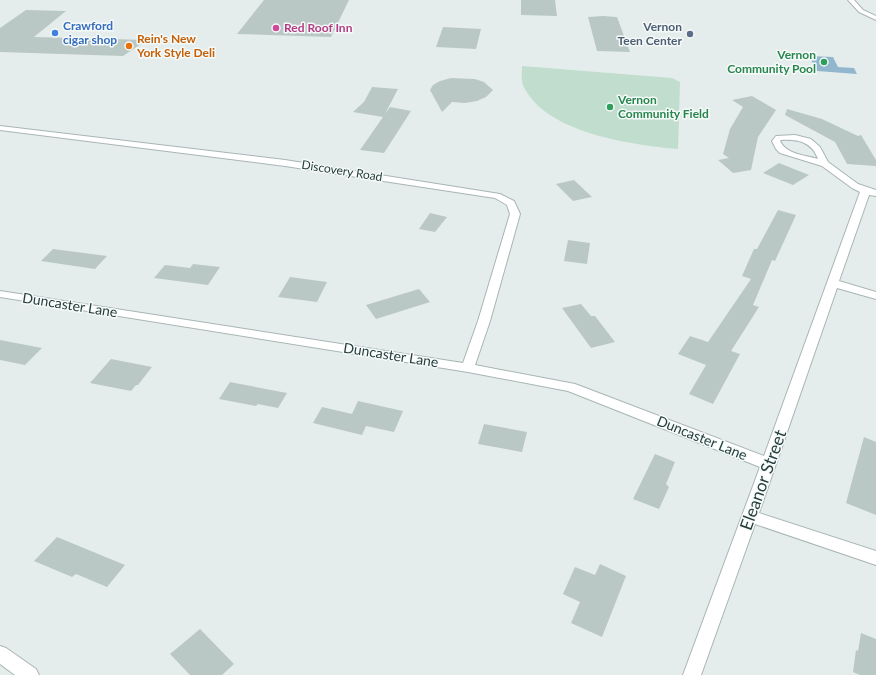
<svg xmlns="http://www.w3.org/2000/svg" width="876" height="675" font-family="Lato,sans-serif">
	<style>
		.green { fill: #c0ddce }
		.water { fill: #91b6ce }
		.building { fill: #bac8c5 }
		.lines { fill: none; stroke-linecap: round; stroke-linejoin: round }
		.minor-casing { stroke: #a8b5b4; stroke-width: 2 }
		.minor { fill: #fff; fill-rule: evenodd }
		.hotel-dot { fill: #d1479c; stroke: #f5faf9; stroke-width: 1.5 }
		.shop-dot { fill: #3f7fe0; stroke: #f5faf9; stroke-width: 1.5 }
		.service-dot { fill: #5c6f8a; stroke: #f5faf9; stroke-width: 1.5 }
		.food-dot { fill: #e8710a; stroke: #f5faf9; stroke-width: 1.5 }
		.leisure-dot { fill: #2e9e5b; stroke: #f5faf9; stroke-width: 1.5 }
		.labels { text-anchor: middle; stroke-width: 3; stroke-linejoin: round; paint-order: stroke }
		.far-shop-label { font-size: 12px; font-weight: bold; fill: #366cbe; stroke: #f5faf9; text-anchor: start }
		.far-service-label { font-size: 12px; font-weight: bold; fill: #4e5e75; stroke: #f5faf9; text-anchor: end }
		.far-hotel-label { font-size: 12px; font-weight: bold; fill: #b23c85; stroke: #f5faf9; text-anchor: start }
		.far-food-label { font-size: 12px; font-weight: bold; fill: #c56008; stroke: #f5faf9; text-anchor: start }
		.far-leisure-label { font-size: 12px; font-weight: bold; fill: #27864d; stroke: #f5faf9; text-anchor: end }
		.far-street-label { font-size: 12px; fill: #253e3d; stroke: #f5faf9 }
		.street-label { font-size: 14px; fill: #253e3d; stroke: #f5faf9 }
		.near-street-label { font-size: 17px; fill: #253e3d; stroke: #f5faf9 }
	</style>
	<rect width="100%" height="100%" fill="#e5edec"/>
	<!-- green -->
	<path class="green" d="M522 66 672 78 680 82 678 149C632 145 544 133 523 85 521 80 522 72 522 66Z"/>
	<!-- water -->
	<path class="water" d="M809 56 833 57 838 67 854 68 857 74 817 71Z"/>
	<!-- building -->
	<path class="building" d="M264 0H349L331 37 237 34Z
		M521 0H555L557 16 521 15Z
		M26 10 66 11 34 37 147 40 123 56 0 52V28Z
		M603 16 617 17 630 52 597 51 588 17Z
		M443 27 481 29 476 49 436 47Z
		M451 78 475 79 484 82 493 90 486 97 477 101 465 103 452 102 442 112 430 90 433 85 440 81Z
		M372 87 398 89 385 114 390 107 411 111 384 153 360 150 383 117 353 112 364 102Z
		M752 96 776 110 758 137 751 170 733 173 718 160 729 158 723 154 730 129 743 107 732 100Z
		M787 109 822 119 858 136 861 135 876 160V166L847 164 835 142 785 115Z
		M779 163 809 175 793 185 763 173Z
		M574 180 592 197 573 201 556 184Z
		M778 210 796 215 775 261 772 260 753 305 759 307 731 351 740 354 713 404 689 394 706 365 678 354 690 336 708 342 751 279 742 276 754 249H757Z
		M430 213 447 217 435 232 419 229Z
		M568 240 590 243 587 264 564 261Z
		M53 249 107 256 95 269 41 261Z
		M193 264 220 267 208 285 154 278 165 265 190 268Z
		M290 277 327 282 317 302 278 297Z
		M419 289 430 302 376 319 366 305Z
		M581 304 591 316H595L615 342 591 348 562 308Z
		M0 340 42 348 25 365 0 360Z
		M111 359 152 367 138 385H136L131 391 90 383Z
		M230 382 287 393 278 408 258 404 256 406 219 399Z
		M358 401 403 411 394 432 366 426 362 435 313 423 322 407 352 414Z
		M484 424 527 432 522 452 478 444Z
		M864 437 876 442V515L846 503Z
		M655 454 675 462 666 484 669 487 659 509 633 499Z
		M57 537 125 565 107 587 76 574 72 577 34 561Z
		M600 564 626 576 602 637 571 623 580 602 563 594 575 567 595 575Z
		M200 629 234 664 222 675H190L170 654Z
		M861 633 876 639V675H860L853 672 856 650 858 651Z"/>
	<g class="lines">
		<defs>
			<path id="minor" d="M848 0H854L863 10 876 16V20L859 12Z
				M0 126 285 160 500 194 514 201 520 214 490 321 475 365 575 384 764 456 860 192 852 188 822 166 780 153 776 149 772 141 776 136 795 135 811 139 820 147 828 162 858 184 876 190V196L869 195 839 281 876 292V299L837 288 759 513 876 551V565L755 524 701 675H683L760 467 568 391 468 372 0 297V291L463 363 478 321 510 214 507 205 495 198 285 166 0 130ZM781 140C798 139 812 142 818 159 805 155 787 155 780 141Z
				M0 646 6 648 36 669 39 675H15L0 664Z"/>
		</defs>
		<!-- minor casing -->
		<use href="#minor" class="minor-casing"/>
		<!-- minor -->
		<use href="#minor" class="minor"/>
	</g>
	<!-- markers -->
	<circle class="hotel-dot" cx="276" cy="28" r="4"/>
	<circle class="shop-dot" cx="55" cy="33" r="4"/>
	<circle class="service-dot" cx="690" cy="34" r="4"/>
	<circle class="food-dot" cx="129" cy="46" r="4"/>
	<g class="leisure-dot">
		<circle cx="824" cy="62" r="4"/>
		<circle cx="610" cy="107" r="4"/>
	</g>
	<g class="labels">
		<!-- far-shop labels -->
		<g class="far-shop-label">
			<text x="63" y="30">Crawford<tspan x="63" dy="14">cigar shop</tspan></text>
		</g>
		<!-- far-service labels -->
		<g class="far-service-label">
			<text x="682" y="31">Vernon<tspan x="682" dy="14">Teen Center</tspan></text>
		</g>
		<!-- far-hotel labels -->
		<g class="far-hotel-label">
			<text x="284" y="32">Red Roof Inn</text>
		</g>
		<!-- far-food labels -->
		<g class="far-food-label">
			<text x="137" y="43">Rein's New<tspan x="137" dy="14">York Style Deli</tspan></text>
		</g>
		<!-- far-leisure labels -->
		<g class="far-leisure-label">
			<text x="816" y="59">Vernon<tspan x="816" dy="14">Community Pool</tspan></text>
			<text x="618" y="104" text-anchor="start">Vernon<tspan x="618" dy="14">Community Field</tspan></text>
		</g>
		<!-- far-street labels -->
		<g class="far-street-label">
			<text transform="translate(342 171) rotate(9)" y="4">Discovery Road</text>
		</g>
		<!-- street labels -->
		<g class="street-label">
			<text transform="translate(70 305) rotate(9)" y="5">Duncaster Lane</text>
			<text transform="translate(391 355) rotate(9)" y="5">Duncaster Lane</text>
			<text transform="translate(702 438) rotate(22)" y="5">Duncaster Lane</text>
		</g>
		<!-- near-street labels -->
		<g class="near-street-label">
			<text transform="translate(763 480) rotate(-70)" y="6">Eleanor Street</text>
		</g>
	</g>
</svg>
